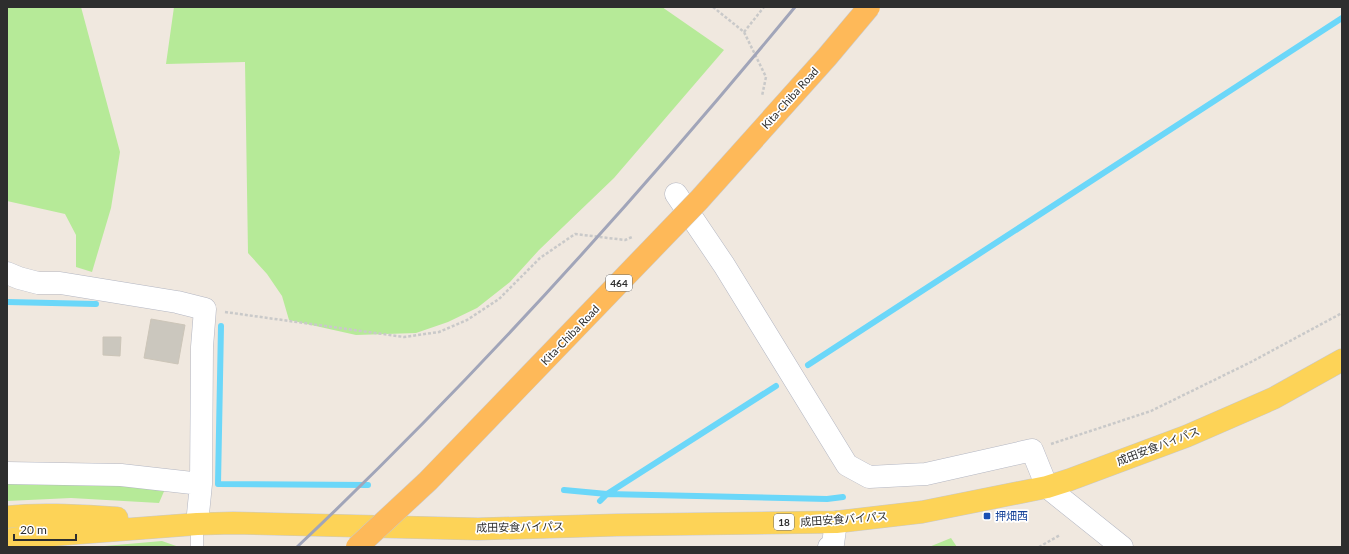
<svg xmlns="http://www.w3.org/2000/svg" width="1349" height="554" font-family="Lato,'Noto Sans JP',sans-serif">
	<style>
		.green { fill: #b6ea98 }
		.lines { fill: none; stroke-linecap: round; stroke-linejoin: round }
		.stream { stroke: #6bd7f9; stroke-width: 6 }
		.building { fill: #cbc7be; stroke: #ccc5b8 }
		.service-casing { stroke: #b3b6c2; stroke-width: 13 }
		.minor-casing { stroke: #b3b6c2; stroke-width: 23 }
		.primary-casing { stroke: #c9c9c9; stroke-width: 23 }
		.path { stroke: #c9c9c9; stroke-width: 2.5; stroke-dasharray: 3 2; stroke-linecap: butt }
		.service { stroke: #fff; stroke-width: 12 }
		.minor { stroke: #fff; stroke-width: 22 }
		.primary { stroke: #fdd357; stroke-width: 22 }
		.rail { stroke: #a1a5b9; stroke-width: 3 }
		.trunk-bridge-casing { stroke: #c9c9c9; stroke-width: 23; stroke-linecap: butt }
		.trunk-bridge { stroke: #feb959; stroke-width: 22 }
		.transit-dot { fill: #1a4fb4; stroke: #fff; stroke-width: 1.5 }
		.labels { text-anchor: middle; stroke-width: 3.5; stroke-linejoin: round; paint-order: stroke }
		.shield { fill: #fff; stroke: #6d6d6d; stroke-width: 1 }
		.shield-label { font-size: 10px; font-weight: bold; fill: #2e2e2e }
		.street-label { font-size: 11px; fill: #2e2e2e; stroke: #fff }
		.transit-label { font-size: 11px; fill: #164399; stroke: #fff; text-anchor: start }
	</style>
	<rect width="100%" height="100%" fill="#f0e8df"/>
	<!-- green -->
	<path class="green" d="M7 7H81L120 152 111 208 92 272 76 267V235L65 214 7 201Z
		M174 7H662L724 50 614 178 539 250 510 282 477 308 448 322 416 333 356 335 289 320 282 296 267 274 248 253 245 62 166 64Z
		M7 483H115L165 489 159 503 71 498 7 501Z
		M951 538 957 547H929Z
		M162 541 179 547H93Z"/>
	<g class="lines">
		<!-- stream -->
		<path class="stream" d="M7 302 96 304
			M221 326 218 484 368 485
			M808 365 1342 18
			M564 490 607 494 827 499 843 497
			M600 501 607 494 776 386"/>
	</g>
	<!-- building -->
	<path class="building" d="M151 319 185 325 178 364 144 358Z
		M103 337H121L120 356 103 355Z"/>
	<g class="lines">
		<defs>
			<path id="service" d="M197 524V547"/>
			<path id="minor" d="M676 194 724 265 847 465 869 477 926 474 1032 450 1047 487 1122 547
				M7 273 19 278 38 283H60L177 302 205 309 202 347 201 484 197 524
				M7 473 121 475 201 484
				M829 547 833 544 836 522"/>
			<path id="primary" d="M7 517C43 513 81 516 117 518
				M7 540 27 537 197 524 233 523 478 529 616 525 836 522 922 512 1047 487 1069 480 1187 436 1274 398 1342 360"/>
		</defs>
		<!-- service casing -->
		<use href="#service" class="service-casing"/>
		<!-- minor casing -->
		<use href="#minor" class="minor-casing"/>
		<!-- primary casing -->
		<use href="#primary" class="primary-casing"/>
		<!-- path -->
		<path class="path" d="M713 7 744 32 766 77 762 96
			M744 32 764 7
			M225 312 404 337 439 332 467 320 499 299 540 258 575 234 625 240 632 237
			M1051 444 1151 411 1251 362 1342 313
			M1039 547 1060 535"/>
		<!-- service -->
		<use href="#service" class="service"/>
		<!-- minor -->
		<use href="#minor" class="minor"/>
		<!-- primary -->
		<use href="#primary" class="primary"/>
		<!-- rail -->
		<path class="rail" d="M297 547C475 379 639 196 795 7"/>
		<defs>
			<path id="trunk-bridge" d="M357 547 428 481 699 200 827 57 869 7"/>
		</defs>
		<!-- trunk-bridge casing -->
		<use href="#trunk-bridge" class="trunk-bridge-casing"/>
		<!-- trunk-bridge -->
		<use href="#trunk-bridge" class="trunk-bridge"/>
	</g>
	<!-- markers -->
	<rect class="transit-dot" x="983" y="512" width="8" height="8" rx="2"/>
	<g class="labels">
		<!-- shield labels -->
		<g class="shield">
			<rect x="606" y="275" width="26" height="16" rx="3"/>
			<rect x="774" y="514" width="20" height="16" rx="3"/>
		</g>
		<g class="shield-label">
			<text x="619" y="287">464</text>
			<text x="784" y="526">18</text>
		</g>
		<!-- street labels -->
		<g class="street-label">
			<text transform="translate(790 98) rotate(-48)" y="4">Kita-Chiba Road</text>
			<text transform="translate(570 335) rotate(-46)" y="4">Kita-Chiba Road</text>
			<text transform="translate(1158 446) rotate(-21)" y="4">成田安食バイパス</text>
			<text transform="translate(844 519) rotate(-4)" y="4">成田安食バイパス</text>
			<text transform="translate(520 527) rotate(-1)" y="4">成田安食バイパス</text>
		</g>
		<!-- transit labels -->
		<g class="transit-label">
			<text x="995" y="520">押畑西</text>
		</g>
	</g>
	<!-- border -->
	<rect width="1349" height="554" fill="none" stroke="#2e2e2e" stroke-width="16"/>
	<!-- scale -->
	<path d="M14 534v6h62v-6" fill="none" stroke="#2e2e2e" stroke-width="2"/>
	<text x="20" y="534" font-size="12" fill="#2e2e2e" stroke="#ffffff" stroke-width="3" paint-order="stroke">20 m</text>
</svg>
